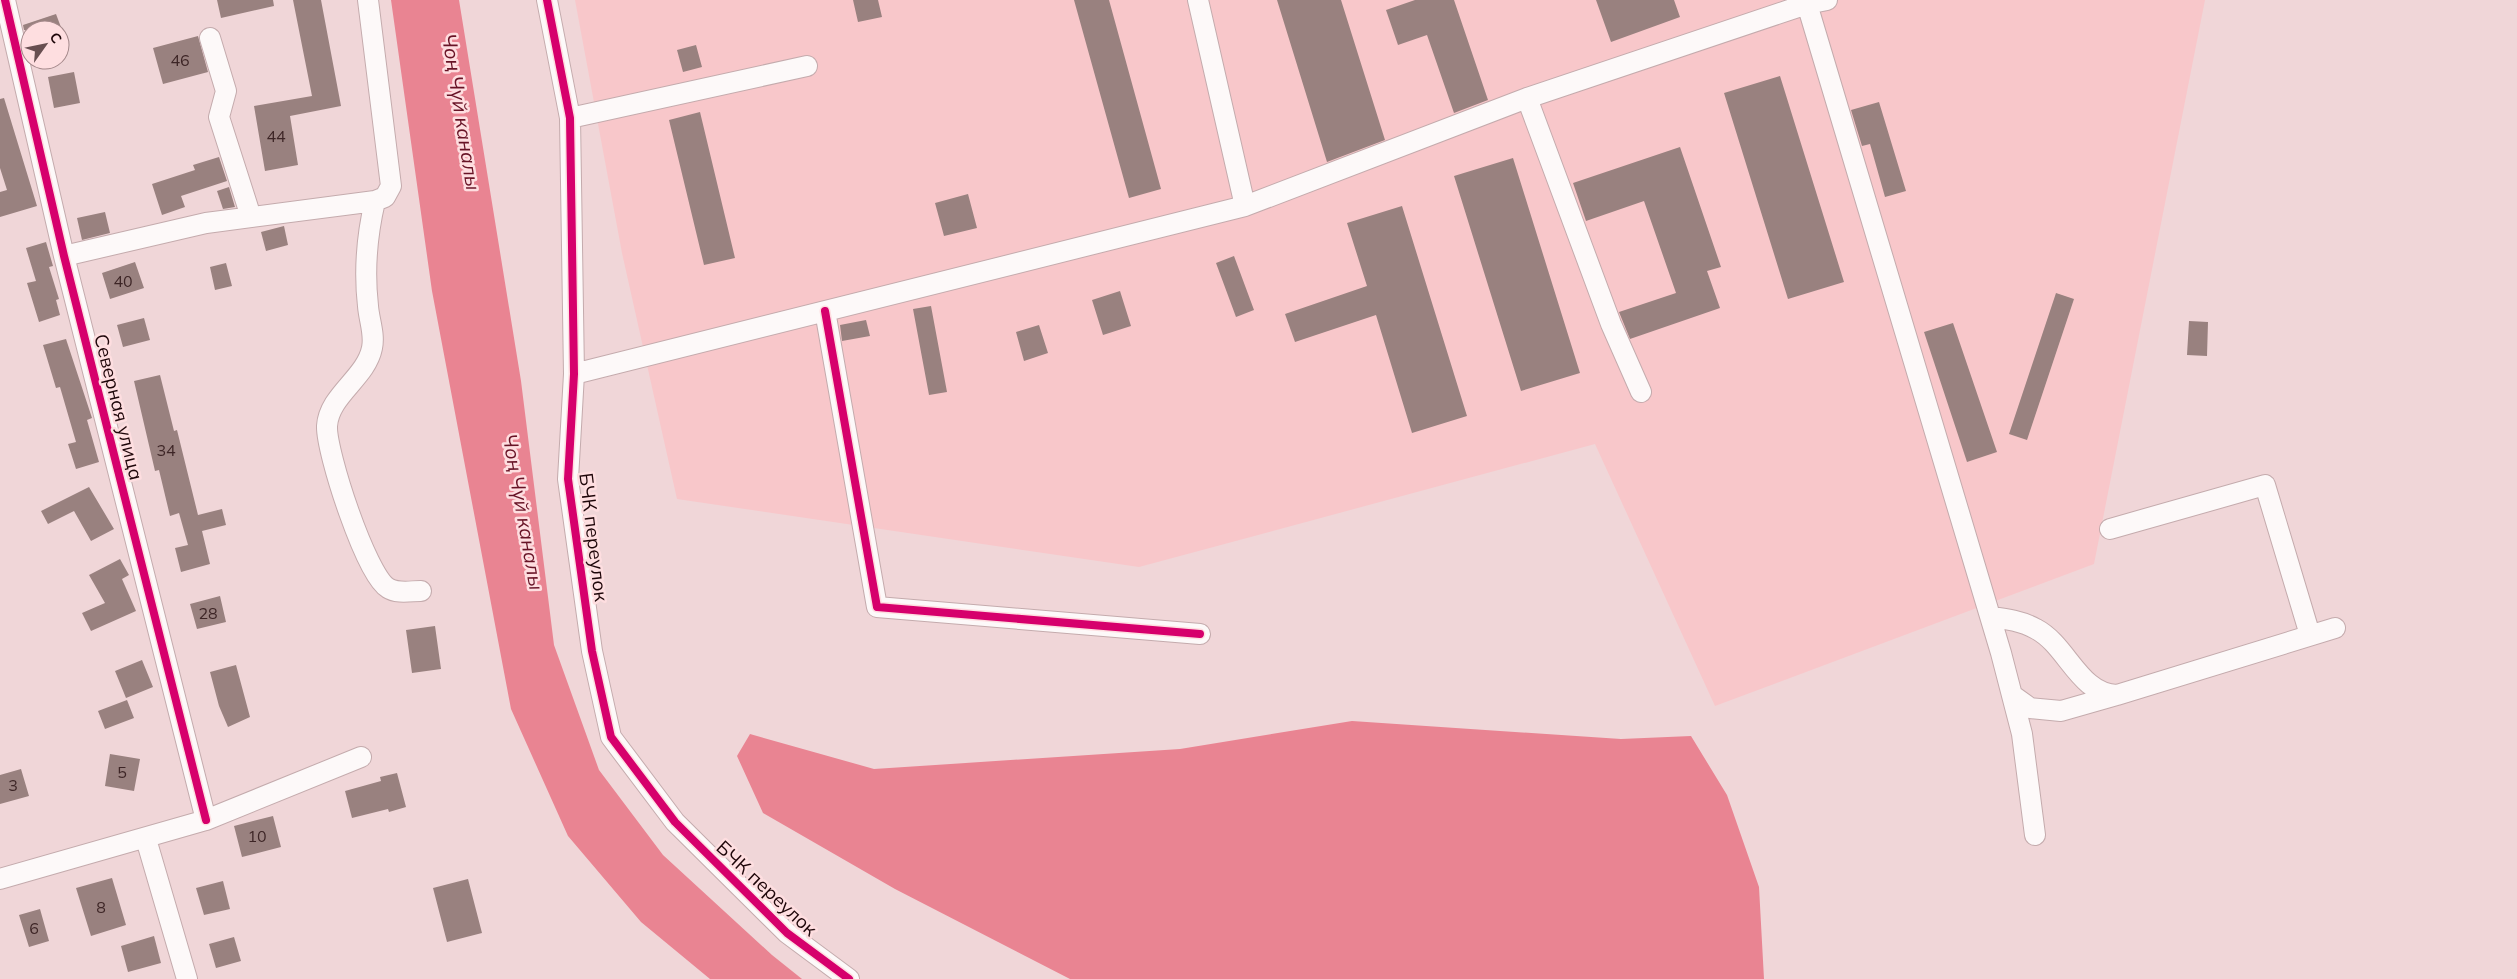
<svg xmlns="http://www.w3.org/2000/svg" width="2517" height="979" font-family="Mulish,sans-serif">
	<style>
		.built { fill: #f8c7ca }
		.water { fill: #e98492 }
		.building { fill: #99817f }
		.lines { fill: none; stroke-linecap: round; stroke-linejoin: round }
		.minor-casing { stroke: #c4abad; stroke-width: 22 }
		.minor { stroke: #fdf9f9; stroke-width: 20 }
		.cycleway-casing { stroke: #fedee0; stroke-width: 11 }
		.cycleway { stroke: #d6006c; stroke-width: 8 }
		.labels { text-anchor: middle; stroke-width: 5; stroke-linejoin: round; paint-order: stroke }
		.number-label { font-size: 16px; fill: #3d2526 }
		.street-label { font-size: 19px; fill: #1e0609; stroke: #fedee0 }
		.water-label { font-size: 20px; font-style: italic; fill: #681326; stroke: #fedee0 }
	</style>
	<rect width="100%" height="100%" fill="#f0d6d8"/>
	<!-- built -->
	<path class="built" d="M575 0H2205L2094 564 1715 706 1595 444 1139 567 677 499 622 253Z"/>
	<!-- water -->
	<path class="water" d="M391 0H459L521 381 554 645 599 770 663 855 772 955 802 979H710L641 922 568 836 511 709 432 291Z
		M1352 721 1621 739 1691 736 1727 795 1759 887 1764 979H1070L895 889 763 813 737 756 750 734 874 769 1180 749Z"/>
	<!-- building -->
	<path class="building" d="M217 0H273L274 6 221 18Z
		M293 0H321L341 106 290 116 298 165 265 171 254 106 312 96Z
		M853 0H878L882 17 858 22Z
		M1074 0H1109L1161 189 1129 198Z
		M1277 0H1341L1385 140 1327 162Z
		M1415 0H1454L1488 100 1454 113 1427 35 1398 45 1386 10Z
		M1596 0H1674L1680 17 1611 42Z
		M56 14 62 30H24L23 25Z
		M198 36 208 72 163 84 153 48Z
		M696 45 702 67 683 72 677 50Z
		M74 72 80 103 54 108 48 77Z
		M1780 76 1844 282 1788 299 1724 93Z
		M4 98 37 206 0 217V192L7 190 0 168V99Z
		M1879 102 1906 191 1885 197 1870 144 1862 146 1851 110Z
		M700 112 735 258 704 265 669 120Z
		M1680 147 1721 267 1707 271 1720 308 1630 339 1619 312 1676 293 1644 201 1586 221 1573 183Z
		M219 157 227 181 181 196 185 207 162 215 152 184 195 170 193 165Z
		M1513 158 1580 373 1521 391 1454 176Z
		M229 187 235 207 223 209 217 191Z
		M968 194 977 228 944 236 935 203Z
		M1402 206 1467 416 1412 433 1376 315 1295 342 1285 314 1367 286 1347 223Z
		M105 212 110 233 82 240 77 218Z
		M284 226 288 245 266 251 261 232Z
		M46 242 53 266 49 267 59 299 56 300 60 315 39 322 27 283 36 281 26 248Z
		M1234 256 1254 310 1236 317 1216 263Z
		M135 262 144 288 110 299 102 273Z
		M226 263 232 286 215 290 210 267Z
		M1120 291 1131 326 1103 335 1092 300Z
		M2056 293 2074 299 2027 440 2009 434Z
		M931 306 947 392 929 395 913 309Z
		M144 318 150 340 123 347 117 325Z
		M866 320 870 336 842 341 840 325Z
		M2189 321 2208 322 2207 356 2187 355Z
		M1953 323 1997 452 1967 462 1924 332Z
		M1039 325 1048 353 1024 361 1016 332Z
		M66 339 92 418 87 420 99 462 76 469 68 444 76 442 60 387 56 388 43 345Z
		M160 375 174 431 177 430 198 515 222 509 226 525 202 531 210 564 181 572 175 548 188 545 179 513 170 516 159 470 155 471 134 381Z
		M89 487 114 529 91 541 74 511 48 524 41 511Z
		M120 559 129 575 122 579 136 611 91 631 82 613 105 603 89 575Z
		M220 596 226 622 197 629 190 604Z
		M435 626 441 669 412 673 406 630Z
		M142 660 153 687 126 698 115 671Z
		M236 665 250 717 228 727 219 706 210 672Z
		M127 700 134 718 105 729 98 711Z
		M110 754 140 759 134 791 105 786Z
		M21 769 29 796 0 804V775Z
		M397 773 406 807 389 812 388 809 352 818 345 791 381 781 380 777Z
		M273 816 281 847 242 857 234 826Z
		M112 878 126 925 91 936 76 888Z
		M468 879 482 933 447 942 433 888Z
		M223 881 230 909 204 915 196 888Z
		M40 909 49 941 29 947 19 915Z
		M154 936 161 963 128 972 121 946Z
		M234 937 241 961 216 968 209 944Z"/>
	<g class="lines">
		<defs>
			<path id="minor" d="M5 0 64 256 206 820
				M547 0 570 118 574 374 568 479 592 651 611 737 675 822 787 933 849 979
				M1198 0 1245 206
				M1807 4 2001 653 2022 734 2035 835
				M210 38 226 91 219 117 251 217
				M1527 98 1611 324 1641 392
				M570 118 807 66
				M375 201C367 235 364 271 368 306 369 320 375 334 372 348 366 378 329 395 327 426 326 452 366 575 388 588 397 594 411 591 421 591
				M64 256 206 223 375 201 385 197 391 186 368 0
				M825 311 877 607 1200 634
				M574 374 1245 206 1527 98 1807 4 1827 0
				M2110 529 2265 485 2310 635
				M1991 617C2007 619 2022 621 2036 629 2067 645 2079 694 2117 695L2335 628
				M2012 695 2030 708 2061 711 2117 695
				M146 839 187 979
				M0 879 206 820 361 757"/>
		</defs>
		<!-- minor casing -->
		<use href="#minor" class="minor-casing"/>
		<!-- minor -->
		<use href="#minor" class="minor"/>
		<defs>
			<path id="cycleway" d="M5 0 64 256 206 820
				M547 0 570 118 574 374 568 479 592 651 611 737 675 822 787 933 849 979
				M825 311 877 607 1200 634"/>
		</defs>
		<!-- cycleway casing -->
		<use href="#cycleway" class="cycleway-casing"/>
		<!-- cycleway -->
		<use href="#cycleway" class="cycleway"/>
	</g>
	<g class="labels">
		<!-- number labels -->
		<g class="number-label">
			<text x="180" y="66">46</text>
			<text x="276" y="142">44</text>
			<text x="123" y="287">40</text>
			<text x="166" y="456">34</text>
			<text x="208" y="619">28</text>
			<text x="122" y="778">5</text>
			<text x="13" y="791">3</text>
			<text x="257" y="842">10</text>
			<text x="101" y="913">8</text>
			<text x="34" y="934">6</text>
		</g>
		<!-- street labels -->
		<g class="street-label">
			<text transform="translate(119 407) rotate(76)" y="7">Северная улица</text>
			<text transform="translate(594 537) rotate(83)" y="7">БЧК переулок</text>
			<text transform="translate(767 888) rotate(43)" y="7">БЧК переулок</text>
		</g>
		<!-- water labels -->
		<g class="water-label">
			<text transform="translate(461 112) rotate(81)" y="7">Чоң Чүй каналы</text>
			<text transform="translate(523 512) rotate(80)" y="7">Чоң Чүй каналы</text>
		</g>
	</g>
	<!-- north arrow -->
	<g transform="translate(45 45) rotate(57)"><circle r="24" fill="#fedee0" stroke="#a4888a"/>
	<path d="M0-4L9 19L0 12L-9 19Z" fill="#684f51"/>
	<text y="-8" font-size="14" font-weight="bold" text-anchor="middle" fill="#1e0609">С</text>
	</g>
</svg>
